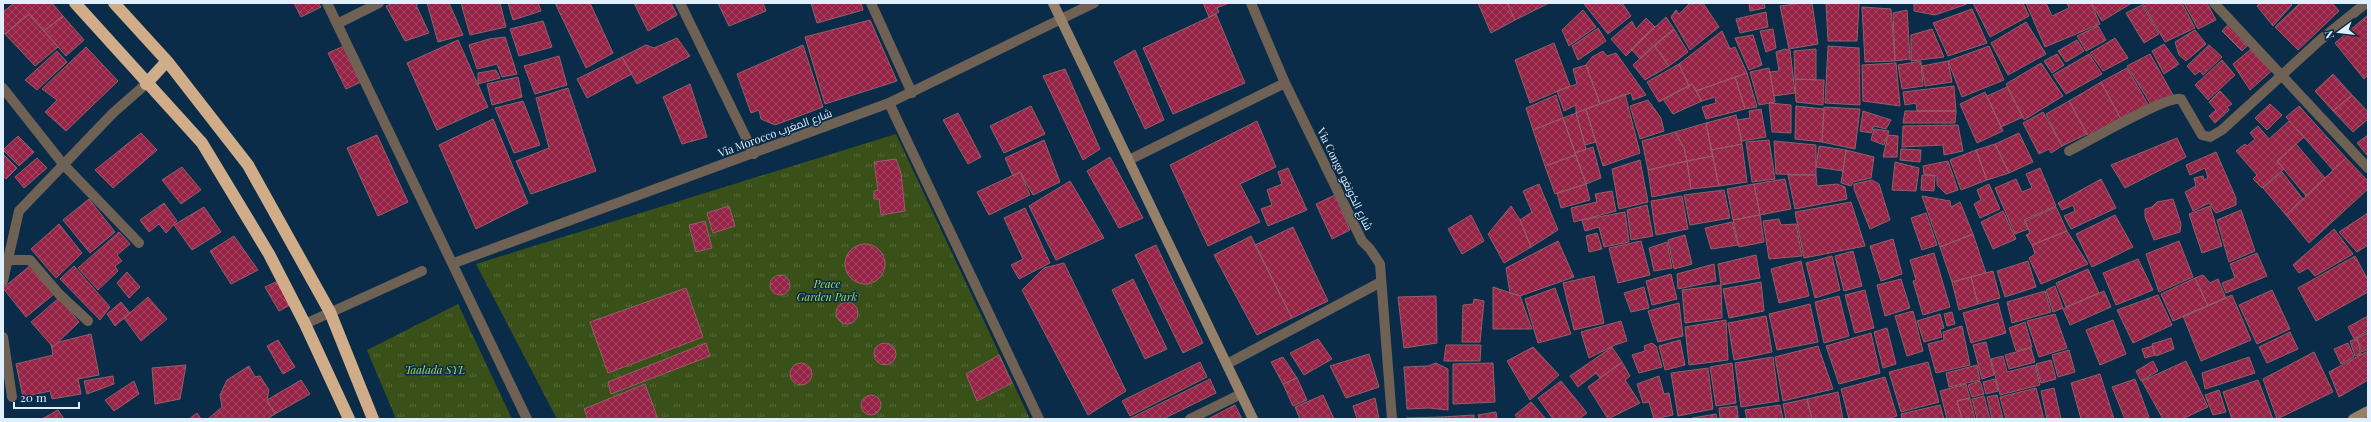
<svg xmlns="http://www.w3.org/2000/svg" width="2371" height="422" font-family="'Playfair Display',Cairo,serif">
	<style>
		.park { fill: url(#park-tufts) }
		.building { fill: url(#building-cross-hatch); stroke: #916068 }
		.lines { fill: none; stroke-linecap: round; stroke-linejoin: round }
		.street { stroke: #6f6153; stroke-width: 10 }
		.secondary { stroke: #968069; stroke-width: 10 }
		.highway { stroke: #d0ad88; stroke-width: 12 }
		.labels { text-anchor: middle; stroke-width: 3; stroke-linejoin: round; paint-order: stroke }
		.street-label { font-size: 11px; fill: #e0effe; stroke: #0a2c48 }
		.park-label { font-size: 11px; font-style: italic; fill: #a6de50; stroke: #0a2c48 }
	</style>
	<defs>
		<pattern id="park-tufts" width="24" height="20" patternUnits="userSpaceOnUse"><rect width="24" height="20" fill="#3a5019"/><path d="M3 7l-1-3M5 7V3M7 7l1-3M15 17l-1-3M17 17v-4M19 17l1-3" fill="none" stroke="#566a3c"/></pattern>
		<pattern id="building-cross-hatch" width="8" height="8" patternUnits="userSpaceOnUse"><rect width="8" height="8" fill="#952446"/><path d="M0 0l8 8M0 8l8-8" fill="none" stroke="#a44462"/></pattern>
	</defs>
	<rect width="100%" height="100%" fill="#0a2c48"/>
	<!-- park -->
	<path class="park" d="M896 134 1030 419H557L476 264Z
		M458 304 512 419H396L367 350Z"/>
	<!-- building -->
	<path class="building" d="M14 3H52L63 16 44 31 29 14 5 34 3 32V12Z
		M294 3H318L321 7 301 17Z
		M393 3H420L416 5 429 33 405 41 386 6Z
		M427 3H449L463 35 438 42Z
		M461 3H500L506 27 470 35Z
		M508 3H538L541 11 513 20Z
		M555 3H590L613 53 586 68Z
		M634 3H671L677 15 648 31Z
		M718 3H763L766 11 729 26Z
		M811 3H861L863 10 817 23Z
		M1203 3H1229L1217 8 1219 12 1209 17Z
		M1478 3H1507L1515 20 1491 33Z
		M1507 3H1549L1515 20Z
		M1622 3 1631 16 1608 34 1584 4Z
		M1690 3H1703L1719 27 1690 50 1671 17 1676 10 1679 14Z
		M1749 3H1764L1765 8 1750 11Z
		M1803 3H1812L1818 44 1789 49 1780 6Z
		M1826 3H1859L1857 41H1828Z
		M1914 3H1966L1967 4 1935 15 1914 11Z
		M1973 3H2023L2029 16 1990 37Z
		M2026 3H2046L2052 16 2069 8 2067 3H2091L2100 24 2045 47Z
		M2091 3H2132L2102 21Z
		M2145 3H2182L2195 28 2165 42 2143 4Z
		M2184 3H2207L2216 20 2198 29Z
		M2260 3H2290L2292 5 2273 26 2257 6Z
		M2300 3H2332L2339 11 2298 50 2275 27Z
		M2142 5 2159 34 2144 43 2126 13Z
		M1862 7 1891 9 1895 61 1865 62Z
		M1972 9 1987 43 1948 56 1933 23Z
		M1583 10 1596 27 1569 46 1562 30Z
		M1907 10 1910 59 1895 61 1893 13Z
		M1766 12 1768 27 1740 33 1736 19Z
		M29 14 58 47 35 66 5 34Z
		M1216 14 1245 83 1173 114 1143 48Z
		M2368 15V75L2364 79 2335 43Z
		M63 16 84 40 66 56 44 31Z
		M1666 17 1674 29 1640 59 1631 49Z
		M1646 18 1655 27 1626 56 1611 39 1632 21 1636 29Z
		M870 20 897 81 825 104 805 37Z
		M2232 20 2253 40 2242 51 2222 31Z
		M543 21 552 47 519 56 510 29Z
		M2026 22 2046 54 2008 75 1991 43Z
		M2098 26 2106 40 2086 51 2077 36Z
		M1598 28 1606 41 1578 60 1572 46Z
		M1674 29 1688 52 1669 66 1654 45Z
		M1773 29 1776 48 1766 52 1760 31Z
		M1932 29 1944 57 1911 61V35Z
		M2195 30 2206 44 2186 61 2179 55 2175 42Z
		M1722 31 1730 49 1735 47 1747 73 1696 91 1692 84 1689 86 1679 64Z
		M1753 35 1762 65 1749 70 1735 38Z
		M505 37 517 74 502 77 497 64 477 69 469 45 489 39Z
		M677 38 690 56 637 84 622 57 646 45 654 48Z
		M2115 38 2128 58 2103 71 2090 53Z
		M458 40 488 107 437 130 407 63Z
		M2077 40 2084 51 2066 62 2058 51Z
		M1554 43 1570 86 1530 103 1515 60Z
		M2164 44 2179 64 2164 74 2152 51Z
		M2257 44 2275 68 2250 90 2233 64Z
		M803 45 823 107 775 125 761 119 759 110 751 113 737 74Z
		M1654 45 1669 66 1645 80 1633 65Z
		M2209 45 2222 57 2203 75 2200 71 2195 75 2187 66Z
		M344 46 361 82 346 89 328 53Z
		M1828 46 1859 48 1860 105 1825 103Z
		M1989 46 2004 80 1962 97 1948 61Z
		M86 47 118 81 66 131 45 112 57 100 42 89Z
		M1785 49 1790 50 1795 93 1774 96 1770 72 1779 71 1776 52Z
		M1816 49V80L1795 79 1794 51Z
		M1135 50 1164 120 1145 129 1114 62Z
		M57 51 67 62 37 90 25 80Z
		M1603 51 1607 56 1616 53 1646 95 1633 100 1631 93 1600 104 1586 65 1592 57Z
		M2057 54 2064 65 2052 73 2044 61Z
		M2089 54 2102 74 2066 94 2053 75Z
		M2150 54 2173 95 2152 106 2127 66Z
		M559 56 567 85 535 94 524 66Z
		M622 57 632 74 587 98 577 79Z
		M2222 60 2235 75 2208 100 2195 85Z
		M1921 61 1923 86 1902 89 1898 65Z
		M1948 61 1952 82 1925 86 1922 66Z
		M1896 63 1900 106 1863 101 1862 65Z
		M2041 63 2063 96 2024 120 2006 84Z
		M1679 64 1689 86 1659 102 1647 82Z
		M1586 65 1600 104 1576 113V105L1564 111 1557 91 1577 84 1573 69Z
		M1769 68 1775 102 1759 105 1750 72Z
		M2127 68 2149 106 2122 121 2101 82Z
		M1065 69 1100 149 1083 160 1043 76Z
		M496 70 500 78 478 84V73Z
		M1747 73 1757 107 1745 109 1735 77Z
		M2333 74 2352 95 2333 111 2315 91Z
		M518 77 522 97 492 105 487 84Z
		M1735 77 1745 109 1706 119 1702 107 1716 103 1715 97 1702 101 1696 91Z
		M1795 79 1824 80 1823 105 1796 102Z
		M2101 82 2122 121 2090 139 2069 101Z
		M690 84 707 137 682 144 663 97Z
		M1692 84 1702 101 1673 114 1663 99Z
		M1954 86 1956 111H1917L1916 103 1905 105 1903 92Z
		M2007 87 2023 117 2001 127 1987 96Z
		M568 88 596 171 531 194 516 161 549 148 536 98Z
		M2220 91 2232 104 2227 107 2229 110 2215 123 2209 116 2216 110 2209 102Z
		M1985 92 2003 131 1977 143 1960 104Z
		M1625 94 1640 153 1603 166 1586 109Z
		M1556 95 1563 118 1533 130 1526 108Z
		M2352 95 2368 112V119L2353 132 2333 111Z
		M1648 100 1661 118 1664 131 1640 139 1630 106Z
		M523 101 540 145 514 153 495 108Z
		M2069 101 2087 134 2062 146 2046 114Z
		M1769 103 1791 105V133L1772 132Z
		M2270 104 2282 115 2267 130 2255 118Z
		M1031 106 1045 134 1004 153 990 126Z
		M1796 106 1824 109 1822 142 1795 139Z
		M2299 106 2346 158 2333 170 2286 117Z
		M1824 107 1860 109 1855 149 1822 142Z
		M1586 109 1596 142 1585 145 1576 113Z
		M1761 109 1766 137 1742 141 1737 120 1750 118 1749 111Z
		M1863 111 1891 120 1886 129 1874 126 1871 133 1860 131Z
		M1905 111H1956L1955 123H1903Z
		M2043 112 2062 146 2051 153 2049 149 2039 154 2023 123Z
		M958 113 981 157 968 164 943 120Z
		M1576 113 1586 149 1575 153 1563 118Z
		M1736 115 1742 144 1711 150 1706 123Z
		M1563 118 1576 155 1545 166 1533 130Z
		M493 119 528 203 476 229 439 145Z
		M1257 121 1276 167 1240 184 1260 222 1208 246 1170 165Z
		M2289 121 2304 137 2277 161 2284 169 2262 188 2253 179 2257 175 2236 151 2245 144 2247 146 2255 139 2250 133 2258 126 2269 139Z
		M1706 123 1713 156 1687 161 1684 148 1675 132Z
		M1958 125 1963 151 1944 155 1943 145 1902 147 1903 126Z
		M1874 129 1889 131 1884 145 1871 140Z
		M1675 132 1684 148 1687 161 1648 170 1642 141Z
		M141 133 157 150 113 188 95 170Z
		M2019 133 2033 162 2009 173 1995 144Z
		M377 135 408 202 378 216 347 148Z
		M1888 135 1898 136 1897 157H1883Z
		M2368 135V156L2357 143Z
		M18 136 34 152 19 166 3 150Z
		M2177 138 2186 157 2125 188 2111 165Z
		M1044 140 1060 182 1033 195 1020 172 1013 176 1005 158Z
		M1769 140 1775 179 1752 182 1746 142Z
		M1774 141 1816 145V175L1776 174Z
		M1742 144 1747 182 1719 186 1711 150Z
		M1995 144 2009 173 1987 180 1976 150Z
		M2296 144 2325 178 2306 196 2277 161Z
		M1819 146 1846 150 1843 171 1816 167Z
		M1593 147 1601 178 1586 184 1575 153Z
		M1901 149 1921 150 1920 162 1900 160Z
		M1846 150 1874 157 1871 178 1853 182 1851 186 1841 183Z
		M1976 150 1987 180 1961 190 1950 160Z
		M2216 152 2236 198V205L2216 213 2209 203 2193 211 2185 192 2196 186 2194 178 2203 176 2204 180 2208 178 2205 168 2190 175 2186 165Z
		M3 154 17 168 6 179 3 176Z
		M1576 155 1586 184 1555 194 1545 166Z
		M1713 156 1719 186 1691 189 1687 161Z
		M1110 157 1143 218 1119 228 1087 171Z
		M37 158 47 168 24 188 15 177Z
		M2346 158 2368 181V189L2309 243 2286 215Z
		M896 159 901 173 905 211 881 215 879 199H874V191L878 190 874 162Z
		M1640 160 1648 202 1619 209 1612 169Z
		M1687 161 1691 189 1652 197 1648 170Z
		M1948 161 1958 190 1946 194 1937 185V176L1924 174 1923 166Z
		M1895 162 1919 168 1916 191 1892 190Z
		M182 167 201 190 181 204 162 180Z
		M1288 168 1307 210 1268 226 1261 209 1272 205 1267 190 1282 184 1278 172Z
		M2040 168 2056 206 2024 220 2028 229 2015 234 1995 188 2016 179 2022 192 2032 188 2026 174Z
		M1020 172 1030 195 989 215 977 192Z
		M2282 172 2303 199 2286 215 2263 188Z
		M1788 175H1816L1817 186 1837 184 1845 187 1847 199 1795 209Z
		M1922 175 1935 176 1934 191 1921 190Z
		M1785 179 1791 209 1760 215 1754 184Z
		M2101 179 2116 208 2071 229 2064 216 2075 211 2073 205 2062 210 2058 203Z
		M1872 180 1879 184 1890 220 1870 229 1854 189V184Z
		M1070 181 1104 238 1056 260 1029 206Z
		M1539 184 1558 230 1531 247 1520 220 1532 212 1523 191Z
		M1586 184 1590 200 1561 208 1557 193Z
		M1754 184 1760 215 1733 220 1727 189Z
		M1989 184 2000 209 1980 218 1974 204 1981 200 1977 190Z
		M1724 190 1730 218 1690 225 1684 195Z
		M1612 191 1616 211 1574 222 1571 208 1597 202 1595 194Z
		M1335 195 1350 230 1332 239 1316 204Z
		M1682 196 1688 229 1656 235 1651 201Z
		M1922 196 1950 201 1951 207 1960 202 1973 234 1940 247Z
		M89 199 115 232 90 253 63 220Z
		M2173 199 2181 224 2180 232 2154 240 2145 217V209L2152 207 2157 202Z
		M1851 202 1865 246 1804 258 1795 212Z
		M164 203 177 221 166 233 159 224 149 232 140 220Z
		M1647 205 1653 236 1631 240 1627 210Z
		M729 206 735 226 713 233 707 213Z
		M1511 206 1520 220 1531 247 1504 263 1488 234Z
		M2210 206 2222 246 2202 253 2189 214Z
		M204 207 221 232 192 250 174 225Z
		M2056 207 2067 231 2032 245 2026 235 2030 233 2025 221Z
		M1025 208 1050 263 1019 279 1011 265 1023 259 1004 218Z
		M2241 210 2255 251 2229 262 2217 220Z
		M2003 211 2016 239 1993 249 1981 222Z
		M1625 212 1629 242 1604 247 1599 227 1585 231 1582 220Z
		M1926 213 1937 245 1922 250 1911 218Z
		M2368 213V245L2357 252 2339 232Z
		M1471 215 1484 241 1462 254 1448 229Z
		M1760 215 1764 242 1739 247 1733 220Z
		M2115 215 2133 247 2092 267 2076 234Z
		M1779 219 1781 225 1796 224 1802 256 1769 259 1763 221Z
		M705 221 712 248 696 252 689 225Z
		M1732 222 1738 245 1711 249 1705 228Z
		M59 224 82 253 56 278 31 249Z
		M1293 227 1328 301 1292 318 1255 245Z
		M2334 229 2353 254 2315 276 2308 268 2299 273 2293 265Z
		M2067 231 2088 264 2041 284 2029 258 2035 254 2032 245Z
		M119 232 130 244 117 255 122 261 115 266 118 271 98 290 78 268Z
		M1597 233 1602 249 1589 252 1586 236Z
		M1973 234 1986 273 1952 282 1940 247Z
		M1685 235 1692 264 1674 269 1668 240Z
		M234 236 258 270 231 284 210 251Z
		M1251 236 1292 318 1257 335 1214 255Z
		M1893 239 1902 274 1881 281 1870 246Z
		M1558 241 1574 277 1520 296 1510 293 1506 268Z
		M1641 241 1650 275 1618 283 1609 248Z
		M2179 241 2193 277 2159 292 2146 254Z
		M1667 242 1672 268 1654 271 1649 248Z
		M845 264a20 20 0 1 1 40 0a20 20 0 1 1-40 0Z
		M1156 245 1203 343 1183 353 1135 255Z
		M1853 251 1862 286 1844 291 1835 256Z
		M1934 253 1950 307 1923 315 1913 281 1916 280 1910 260Z
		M2257 253 2267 276 2226 293 2222 283 2235 278 2230 264Z
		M1756 255 1760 278 1721 285 1718 264Z
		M1832 256 1840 290 1815 298 1806 263Z
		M2355 256 2368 280V292L2316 321 2298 288Z
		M2138 259 2153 290 2116 305 2103 273Z
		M1801 261 1809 296 1779 303 1771 269Z
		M2028 261 2036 287 2005 297 1997 271Z
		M1064 263 1126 391 1088 415 1022 290 1044 268Z
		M1714 264 1716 281 1678 289 1677 274Z
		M31 265 54 294 26 317 3 288Z
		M74 266 110 307 100 320 60 279Z
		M2088 269 2099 293 2066 307 2056 283Z
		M1993 271 2000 298 1978 304 1971 277Z
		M127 272 140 287 129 298 117 283Z
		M1671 274 1677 299 1652 305 1646 281Z
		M770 285a10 10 0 1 1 20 0a10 10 0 1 1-20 0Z
		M2203 275 2210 283 2218 279 2226 298 2208 306 2195 278Z
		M1594 276 1604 323 1574 330 1563 283Z
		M1971 277 1978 304 1959 310 1952 282Z
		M2195 278 2208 306 2173 321 2161 294Z
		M1133 279 1167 349 1145 359 1112 290Z
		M1901 279 1910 308 1885 316 1877 285Z
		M278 281 290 305 279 311 265 287Z
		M1761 282 1764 311 1729 318 1723 289Z
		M1721 285 1722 318 1685 323 1682 290Z
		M2055 286 2063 308 2053 312 2046 290Z
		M1493 287 1520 296 1532 329H1493Z
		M1644 287 1649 308 1631 312 1624 293Z
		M686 288 703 337 608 373 590 322Z
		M1555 288 1571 334 1538 343 1525 299Z
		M1865 290 1874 328 1855 333 1845 295Z
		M2272 290 2290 329 2257 344 2239 305Z
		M2045 291 2051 312 2012 323 2007 302Z
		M2104 291 2111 307 2070 325 2063 309Z
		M2158 295 2172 325 2133 343 2117 310Z
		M2232 295 2251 340 2201 361 2183 316Z
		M1436 296 1437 343 1404 348 1398 297Z
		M1839 296 1849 336 1824 343 1815 302Z
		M148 297 167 319 141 341 124 318Z
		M59 298 79 322 53 347 31 322Z
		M1474 299 1484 301 1480 342H1462L1463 305 1473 304Z
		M836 313a11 11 0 1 1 22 0a11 11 0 1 1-22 0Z
		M121 302 130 313 115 326 107 314Z
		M1679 303 1683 336 1658 342 1648 311Z
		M1998 303 2006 333 1971 343 1963 313Z
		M1810 304 1818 342 1777 350 1769 314Z
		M1913 311 1923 351 1907 356 1895 316Z
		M1952 312 1955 324 1947 326 1944 314Z
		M1940 314 1944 328 1940 329 1942 337 1924 342 1917 321Z
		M2055 314 2067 348 2039 357 2027 321Z
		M1766 316 1772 352 1734 360 1728 323Z
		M2368 316V331L2354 339 2348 327Z
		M1726 320 1728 360 1689 365 1685 327Z
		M2113 320 2126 354 2100 365 2086 330Z
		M1621 321 1627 341 1615 345 1589 358 1581 332Z
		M2025 322 2032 347 2016 351 2009 328Z
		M1962 326 1970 365 1936 373 1928 344 1944 340 1943 332Z
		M1887 328 1896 364 1883 368 1874 332Z
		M2290 332 2298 349 2267 363 2259 347Z
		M1871 333 1880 373 1839 384 1826 346Z
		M2368 333V349L2362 352 2357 338Z
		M91 334 99 375 78 379 81 394 52 399 50 391 23 397 16 364 53 355 51 344 53 347 59 342Z
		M2171 338 2174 349 2156 356 2152 344Z
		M1318 339 1332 359 1304 375 1290 353Z
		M2357 339 2361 354 2355 356 2350 341Z
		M278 340 295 367 283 374 267 346Z
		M1680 340 1685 365 1665 370 1659 346Z
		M1986 342 1994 375 1982 379 1973 345Z
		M874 354a11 11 0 1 1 22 0a11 11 0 1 1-22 0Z
		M706 343 710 356 611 394 608 382Z
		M1652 343 1656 346 1662 367 1639 373 1632 355 1645 351 1644 346Z
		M2348 343 2354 357 2341 364 2334 349Z
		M1446 345H1481L1480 361H1444Z
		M1818 346 1833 389 1783 401 1775 357Z
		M2152 346 2155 355 2145 358 2142 349Z
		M1533 347 1559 375 1530 400 1507 361Z
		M1612 347 1622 362 1600 378 1596 373 1578 387 1570 376Z
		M2031 348 2035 362 2009 369 2005 355Z
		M2069 350 2075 372 2058 377 2052 355Z
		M2368 351V380L2339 397 2329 372Z
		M2314 352 2333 392 2277 419 2263 379Z
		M1369 354 1379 387 1346 398 1330 366Z
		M999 355 1012 383 977 401 966 374Z
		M2003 356 2007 372 2035 365 2040 385 2000 395 1991 359Z
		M1283 357 1297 378 1283 384 1271 362Z
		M1773 357 1779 401 1741 407 1735 363Z
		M2249 357 2255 373 2205 389 2202 373Z
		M2051 360 2056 379 2041 383 2036 364Z
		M2153 361 2158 371 2141 381 2136 371Z
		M2186 361 2208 407 2182 419H2163L2142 381Z
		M1200 362 1207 377 1130 416 1122 401Z
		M1622 362 1630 376 1625 380 1640 403 1608 419 1588 387Z
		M1928 362 1939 402 1901 412 1889 372Z
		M790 374a11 11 0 1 1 22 0a11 11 0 1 1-22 0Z
		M1436 363 1448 369V410L1429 408 1407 409 1404 367 1428 366Z
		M1493 363 1495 402 1453 404V364Z
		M1732 363 1736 403 1716 406 1710 367Z
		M186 365 180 399 155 404 152 368Z
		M1977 365 1980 380 1949 387 1946 373Z
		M249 366 255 377 260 376 269 390 267 400 275 414 267 419H208L222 407 220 395 227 380Z
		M1708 368 1713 409 1678 416 1671 373Z
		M2100 374 2114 419H2081L2071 383Z
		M113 376 114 384 87 394 84 381Z
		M1659 376 1664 394 1669 393 1673 415 1654 419 1649 402 1643 403 1637 384Z
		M1885 377 1897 416 1887 419H1849L1841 389Z
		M1297 378 1307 400 1293 406 1283 384Z
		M1210 379 1216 393 1163 419H1129Z
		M1995 379 1998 391 1986 394 1983 382Z
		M2135 379 2149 417 2144 419H2125L2112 387Z
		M301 380 310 394 275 414 267 400Z
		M2258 380 2273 419H2232L2223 392Z
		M134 381 139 394 114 411 105 400Z
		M1561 381 1587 413 1579 419H1553L1538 398Z
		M1980 381 1984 394 1972 397 1968 385Z
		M645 384 658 419H588L584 409Z
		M1966 384 1970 398 1957 401 1962 419H1947L1940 391Z
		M2036 388 2044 419H2006L2000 397Z
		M2054 388 2061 419H2047L2041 391Z
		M2219 390 2226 412 2213 415 2205 395Z
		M1838 392 1843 419H1812L1807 399Z
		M861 405a10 10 0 1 1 20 0a10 10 0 1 1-20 0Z
		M1323 395 1334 419H1300L1295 407Z
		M1997 395 2003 418 1992 419 1987 397Z
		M1984 396 1990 419H1977L1972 399Z
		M1375 398 1379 419H1357L1353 406Z
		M1970 398 1975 419H1962L1957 401Z
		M1807 399 1812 419H1786L1783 404Z
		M1531 402 1546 419H1518L1515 415Z
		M1235 405 1242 419H1208Z
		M1780 405 1783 419H1747L1745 410Z
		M1940 405 1944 419H1902L1901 414Z
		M1737 406 1738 418 1720 419 1719 408Z
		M58 410 64 419H42Z
		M1496 412 1497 419H1479L1478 415Z
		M197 413 201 419H189Z
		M1716 414 1717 419H1692V418Z
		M1474 415V419H1442V417Z
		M1442 417V419H1406V418Z"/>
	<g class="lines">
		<!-- street -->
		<path class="street" d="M327 3 527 419
			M680 3 754 154
			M871 3 912 93
			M1251 3 1285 83 1362 241 1370 249 1380 264 1392 419
			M2214 3 2368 168
			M337 24 379 3
			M3 88 63 164 139 243
			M889 103 1039 419
			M2069 151C2087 142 2167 95 2181 99L2202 135 2210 137 2222 130 2319 41 2366 3
			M1129 160 1285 83
			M7 260H30L59 294 88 321
			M454 263 889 103 1094 3
			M3 281 19 211 113 113 146 84
			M305 324 422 271
			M3 337 12 397
			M1227 364 1381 282
			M1190 419 1241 394"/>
		<!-- secondary -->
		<path class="secondary" d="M1053 3 1253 419
			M2353 419 2368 411"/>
		<!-- highway -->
		<path class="highway" d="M75 3 202 143 269 254 305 324 349 419
			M114 3 167 61 248 165 330 312 373 419
			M146 84 167 61"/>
	</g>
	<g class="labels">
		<!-- street labels -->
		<g class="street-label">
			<text transform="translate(775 133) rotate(-20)" y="4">Via Morocco شارع المغرب</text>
			<text transform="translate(1345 179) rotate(64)" y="4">Via Congo شارع الكونغو</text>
		</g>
		<!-- park labels -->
		<g class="park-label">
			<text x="827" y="288">Peace<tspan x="827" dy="13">Garden Park</tspan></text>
			<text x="435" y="374">Taalada SYL</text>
		</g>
	</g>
	<!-- border -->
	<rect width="2371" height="422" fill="none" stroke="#e0effe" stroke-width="8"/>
	<!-- north arrow -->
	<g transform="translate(2339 32) rotate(255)" stroke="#0a2c48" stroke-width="3" paint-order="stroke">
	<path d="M0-3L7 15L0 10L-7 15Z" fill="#e0effe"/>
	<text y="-6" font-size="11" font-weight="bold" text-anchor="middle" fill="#e0effe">N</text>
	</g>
	<!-- scale -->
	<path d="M14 402v6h65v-6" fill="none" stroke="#e0effe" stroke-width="2"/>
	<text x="20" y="402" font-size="12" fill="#e0effe" stroke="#0a2c48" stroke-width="3" paint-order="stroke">20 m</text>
</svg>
